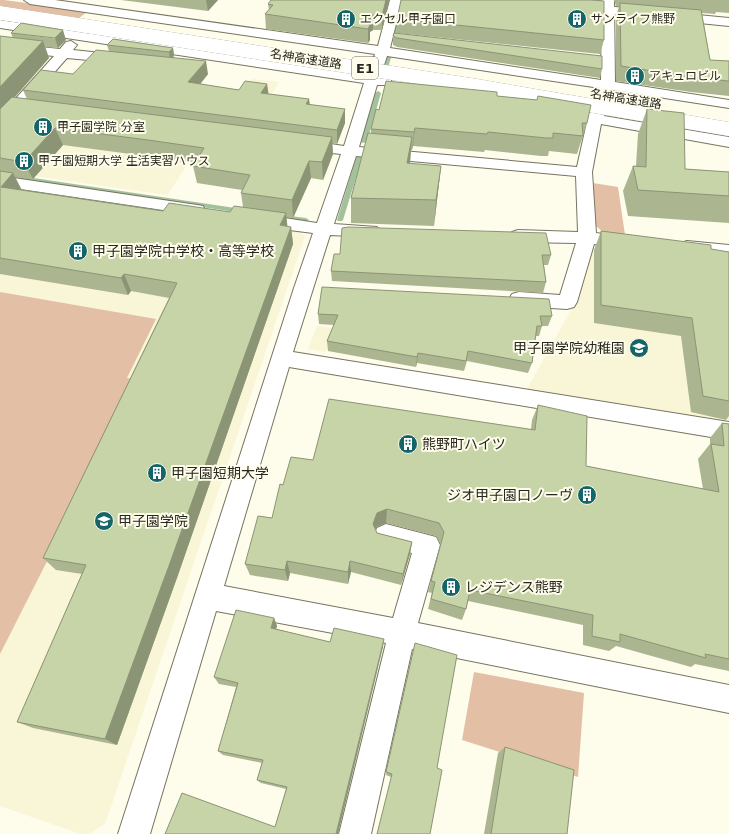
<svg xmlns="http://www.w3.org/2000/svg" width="729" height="834" font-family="'DejaVu Sans','Noto Sans JP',sans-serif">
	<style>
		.built { fill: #f9f5d7 }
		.green { fill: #e3c0a5 }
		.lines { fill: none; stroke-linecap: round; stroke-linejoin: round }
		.stream { fill: #a3c29c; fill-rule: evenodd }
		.minor-casing { stroke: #777460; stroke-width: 2 }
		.major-casing { stroke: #777460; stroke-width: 2 }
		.minor { fill: #fff; fill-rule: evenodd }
		.major { fill: #fff; fill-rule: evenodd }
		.highway-bridge-casing { stroke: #777460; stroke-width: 14; stroke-linecap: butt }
		.highway-bridge { stroke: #fff; stroke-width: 14 }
		.wall { fill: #abb690; fill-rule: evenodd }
		.shaded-wall { fill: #8b9475 }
		.building { fill: #c7d4a7; stroke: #8b9475 }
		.labels { text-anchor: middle; stroke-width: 4; stroke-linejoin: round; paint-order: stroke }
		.far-poi-label { font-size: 12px; fill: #28271f; stroke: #fefcea; text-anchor: start }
		.far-street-label { font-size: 12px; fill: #28271f; stroke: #fefcea }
		.shield { fill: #fefcea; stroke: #68675c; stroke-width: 1 }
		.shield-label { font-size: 13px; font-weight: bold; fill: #28271f }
		.poi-label { font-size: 14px; fill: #28271f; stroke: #fefcea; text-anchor: start }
	</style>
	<rect width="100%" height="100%" fill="#fefcea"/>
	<!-- built -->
	<path class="built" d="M252 79 279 82 265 106 237 102Z
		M0 137H206L167 195 0 171Z
		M0 186 299 232 305 236 105 824 89 834H81L0 806Z
		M600 246 729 257V423L527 389 572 308 593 249Z
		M317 326 334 328 326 352 308 349Z"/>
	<!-- green -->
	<path class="green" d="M0 0H4L88 11 67 28 0 19Z
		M593 183 618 187 625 235 603 232 596 226Z
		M0 292 156 319 127 378 139 380 0 654Z
		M474 672 584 693 578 777 462 740Z"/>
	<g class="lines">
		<!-- stream -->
		<path class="stream" d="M403 0H407L397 35 395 36 393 35Z
			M388 53 392 54 386 75 384 76 382 75Z
			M378 91 381 93 367 142 362 143 361 142 375 93Z
			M359 156 362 158 343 220 342 221H338L337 220 356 158Z
			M0 173 242 209 245 211 242 213 0 177Z
			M275 214 306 218 309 220 306 222 273 217V215Z"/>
		<defs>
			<path id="minor" d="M24 0H55L378 46 390 0H402L390 48 601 80 602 0H614L615 82 729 100V108L613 90 604 116 729 137V147L601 124 592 172 596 233 633 238 636 242 633 246 627 248 594 244 577 302 574 307 567 309 519 306 512 304 509 299 512 294 519 292 560 295 576 243 518 242 512 240 509 236 512 232 518 230 578 232 576 176 356 156 334 224 377 227 380 231 377 235 371 237 330 235 293 352 729 422V440L289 367 224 586 393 618 412 553 377 544 374 536 377 528 386 524 436 537 440 545 418 623 729 685V713L412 649 371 834H339L386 643 216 611 150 834H118L294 288 313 233 258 226 252 224 249 220 252 216 258 214 317 223 341 154 304 150 299 148 296 145 299 142 304 140 344 146 364 83 0 28V20L367 75 375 54 30 4ZM387 56 600 88 590 113 580 112 575 113 573 116 575 119 587 122 577 167 359 147 377 85H390L392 82 390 79 380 77Z
				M71 41 77 45 73 50 120 55 125 56 127 59 125 62 120 63 67 58 5 128 0 129V116L54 56 0 51V43L60 49 66 42Z
				M0 176 197 205 203 206 205 210 203 214 197 215 0 186Z
				M687 241 729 245V257L681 251 678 247 681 243Z"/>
			<path id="major" d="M574 3 729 18V26L570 10 568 7 570 4Z"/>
		</defs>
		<!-- minor casing -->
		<use href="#minor" class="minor-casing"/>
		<!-- major casing -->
		<use href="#major" class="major-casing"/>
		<!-- minor -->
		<use href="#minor" class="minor"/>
		<!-- major -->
		<use href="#major" class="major"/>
		<defs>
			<path id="highway-bridge" d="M0 13 477 86 729 129"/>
		</defs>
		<!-- highway-bridge casing -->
		<use href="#highway-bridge" class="highway-bridge-casing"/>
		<!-- highway-bridge -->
		<use href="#highway-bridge" class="highway-bridge"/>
	</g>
	<!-- wall -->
	<path class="wall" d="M121 0H218L208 11Z
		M389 0 382 30H373L370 32V40L368 43 266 29 265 14 269 10 268 4Z
		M401 0H602L604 40 600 54 397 33V19Z
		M614 0H729V13L716 12 715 14 702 13 710 60 729 61V96L691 92 616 81V17L619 6H616Z
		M11 33 66 40 58 48 45 47 49 58 14 98 27 99 23 90 73 74 109 51 107 45 173 48 174 56 173 57 208 74 200 84 239 90 267 84 268 94 309 99 310 105 345 109V123L337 144 332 143 333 154 323 180 311 178 293 218 286 217 287 226 291 227 293 244 178 575 117 745 33 728 17 722 82 574 56 570 43 558 169 298 131 291 128 295 0 274V36L13 38ZM63 145 153 157 194 164 193 166 197 183 242 190 241 193 243 207 230 212 163 211 22 190 15 177 33 179Z
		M393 36 602 69 600 78 397 47 393 45Z
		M497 96 537 100 538 96 587 123 577 154 549 151 548 156H541L485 150 484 152 413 146 412 150H411L410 164 441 166 434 226 351 223V198L371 134V129L379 110Z
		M647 109 685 169 729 172V223L628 216 623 191 633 166H636L638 134Z
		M601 231 729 252V416L726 420 691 412 681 336 594 323V250Z
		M340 254 551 255 548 265H544L546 282 543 293 332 281 331 271Z
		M318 314 552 316 548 326H542L539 336H535L532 363 528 373 467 361 464 371 417 363 416 367 328 351 327 341 334 325 319 324Z
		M538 405 586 466 703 489 698 459 710 444V438L722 423 729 424V671L695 664 691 667 616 646 609 651 583 645V625L468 601 466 609 462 620 428 609 432 593 428 592 441 544 436 536 386 523 376 527 375 529 377 533 412 542 410 554 401 585 351 572 348 584 290 573 288 581 250 575 245 564 272 518 283 485 313 460 531 429 532 420Z
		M274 618 277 626 276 629 330 642 383 647 275 827 286 789 261 783 257 780 262 763 223 755 218 751 236 687 219 684 214 677Z
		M415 643 437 768 391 777 386 775Z
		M505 747 567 834H484L498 753Z"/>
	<!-- shaded-wall -->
	<path class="shaded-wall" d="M206 0H218L208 11Z
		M386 0H389L382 30V16Z
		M373 15V30L370 32V40L368 43V29L366 22V20Z
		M63 30 66 40 58 48 55 38Z
		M43 41 49 58 0 114V87Z
		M173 48 174 56 170 60 169 52Z
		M206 61 208 74 191 96 188 82Z
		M267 84 269 97 261 93Z
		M309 99 310 112 306 104Z
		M345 109V123L337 144V130Z
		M55 128 63 145 33 179 24 162Z
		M415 128 413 146 412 150 414 132Z
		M332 137 333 154 323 180 322 162Z
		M412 137 410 162 405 189 407 163Z
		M309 161 311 178 293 218 292 200Z
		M441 166 438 192 434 226 436 200Z
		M13 173 22 191 1 187Z
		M286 213 288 231 280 225Z
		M291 227 293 244 178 575 117 745 105 739Z
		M124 274 131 291 128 295 121 278Z
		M418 353 417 363 416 367 417 357Z
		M387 509 386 523 376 527 373 537V524L377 513Z
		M412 542 410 554 401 585 403 574Z
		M287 561 290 573 288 581 285 570Z
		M350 561 351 572 348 584V572Z
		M274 618 277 626 274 636 271 628Z
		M384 639 383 647 338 834H336Z"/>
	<!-- building -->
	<path class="building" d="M271 0H386L382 16 373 15 366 20V22L370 25 368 29 265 14 273 5 268 4Z
		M401 0H591L604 1V40L397 19Z
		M620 3 701 10 710 60 729 61V81L697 78 621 66Z
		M21 23 63 30 55 38 11 33Z
		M394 33 602 56V69L397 38 393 36Z
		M0 36 43 41 0 87Z
		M113 39 173 48 169 52 107 45Z
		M96 50 206 61 188 82 239 90 245 81 267 84 261 93 309 99 306 104 345 109 337 130 23 90 41 70 73 74Z
		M386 81 497 92V96L537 100 538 96 591 105 587 123H582L583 136 553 133V138H546L488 132 487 134 415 128 414 132 371 129 376 109 379 110Z
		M12 97 332 137 322 162 309 161 292 200 241 193 250 175 193 166 204 148 148 140 55 128 24 162 0 158V109Z
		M647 109 684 113 685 169 729 172V196L638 190 633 166 646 167Z
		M368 133 412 137 407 163 441 166 436 200 351 198Z
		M0 171 13 173 1 187 163 211 169 203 230 212 234 206 286 213 280 225 291 227 170 563 105 739 17 722 86 565 43 558 177 283 124 274 121 278 0 258Z
		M348 227 546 233 551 255H542L546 282 331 271 334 254H340L342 228Z
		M601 231 711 245V249L729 252V401L703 396 692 318 601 305Z
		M322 287 549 299 552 316H540L542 326H537L532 363 468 351 466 361 418 353 417 357 327 341 338 315 318 314Z
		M329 399 535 430 538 405 587 416 586 466 719 492 711 444 724 446 722 423 729 424V659L705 654 706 658 620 634V642L592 636 593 615 470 590 466 609 431 599 435 582 431 581 444 532 439 523 387 509 377 513 373 524 377 533 412 542 403 574 350 561 348 572 287 561 285 570 245 564 258 516 272 518 280 484 283 485 291 457 313 460Z
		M236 610 274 618 271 628 330 642 334 628 384 639 336 834H165L182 793 275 827 287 787 257 780 263 760 218 751 238 683 214 677Z
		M415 643 457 655 437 768 442 770 430 834H377L392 774 386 772Z
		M505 747 574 770 567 834H491Z"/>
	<!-- icons -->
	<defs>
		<symbol id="building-disc" viewBox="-11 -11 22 22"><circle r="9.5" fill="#156468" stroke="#fefcea"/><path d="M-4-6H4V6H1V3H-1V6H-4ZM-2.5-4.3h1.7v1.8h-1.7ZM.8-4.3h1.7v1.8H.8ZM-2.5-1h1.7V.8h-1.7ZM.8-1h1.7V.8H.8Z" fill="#fff"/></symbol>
		<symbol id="school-disc" viewBox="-11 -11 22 22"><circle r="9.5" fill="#156468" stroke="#fefcea"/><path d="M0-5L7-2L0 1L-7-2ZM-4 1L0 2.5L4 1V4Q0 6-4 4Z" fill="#fff"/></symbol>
	</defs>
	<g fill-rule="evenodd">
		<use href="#building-disc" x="335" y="8" width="22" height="22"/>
		<use href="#building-disc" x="566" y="8" width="22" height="22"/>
		<use href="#building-disc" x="624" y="65" width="22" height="22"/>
		<use href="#building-disc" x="32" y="116" width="22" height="22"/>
		<use href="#building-disc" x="13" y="150" width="22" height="22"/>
		<use href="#building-disc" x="67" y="240" width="22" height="22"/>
		<use href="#school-disc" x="628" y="337" width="22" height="22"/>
		<use href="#building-disc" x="397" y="433" width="22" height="22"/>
		<use href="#building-disc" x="146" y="462" width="22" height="22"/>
		<use href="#building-disc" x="576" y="484" width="22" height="22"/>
		<use href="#school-disc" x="93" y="510" width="22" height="22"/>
		<use href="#building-disc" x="440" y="576" width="22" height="22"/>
	</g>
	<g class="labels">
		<!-- far-poi labels -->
		<g class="far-poi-label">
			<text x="360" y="23">エクセル甲子園口</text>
			<text x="591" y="23">サンライフ熊野</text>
			<text x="649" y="80">アキュロビル</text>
			<text x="57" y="131">甲子園学院 分室</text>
			<text x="38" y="165">甲子園短期大学 生活実習ハウス</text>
		</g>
		<!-- far-street labels -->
		<g class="far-street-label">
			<text transform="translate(306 59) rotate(9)" y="4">名神高速道路</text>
			<text transform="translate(626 99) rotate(9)" y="4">名神高速道路</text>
		</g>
		<!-- shield labels -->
		<rect class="shield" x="352" y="57" width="26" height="22" rx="3"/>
		<g class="shield-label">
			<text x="365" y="73">E1</text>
		</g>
		<!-- poi labels -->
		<g class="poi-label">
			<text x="92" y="256">甲子園学院中学校・高等学校</text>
			<text x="625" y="353" text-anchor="end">甲子園学院幼稚園</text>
			<text x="422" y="449">熊野町ハイツ</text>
			<text x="171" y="478">甲子園短期大学</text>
			<text x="573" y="500" text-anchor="end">ジオ甲子園口ノーヴ</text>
			<text x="118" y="526">甲子園学院</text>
			<text x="465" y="592">レジデンス熊野</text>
		</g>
	</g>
</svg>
